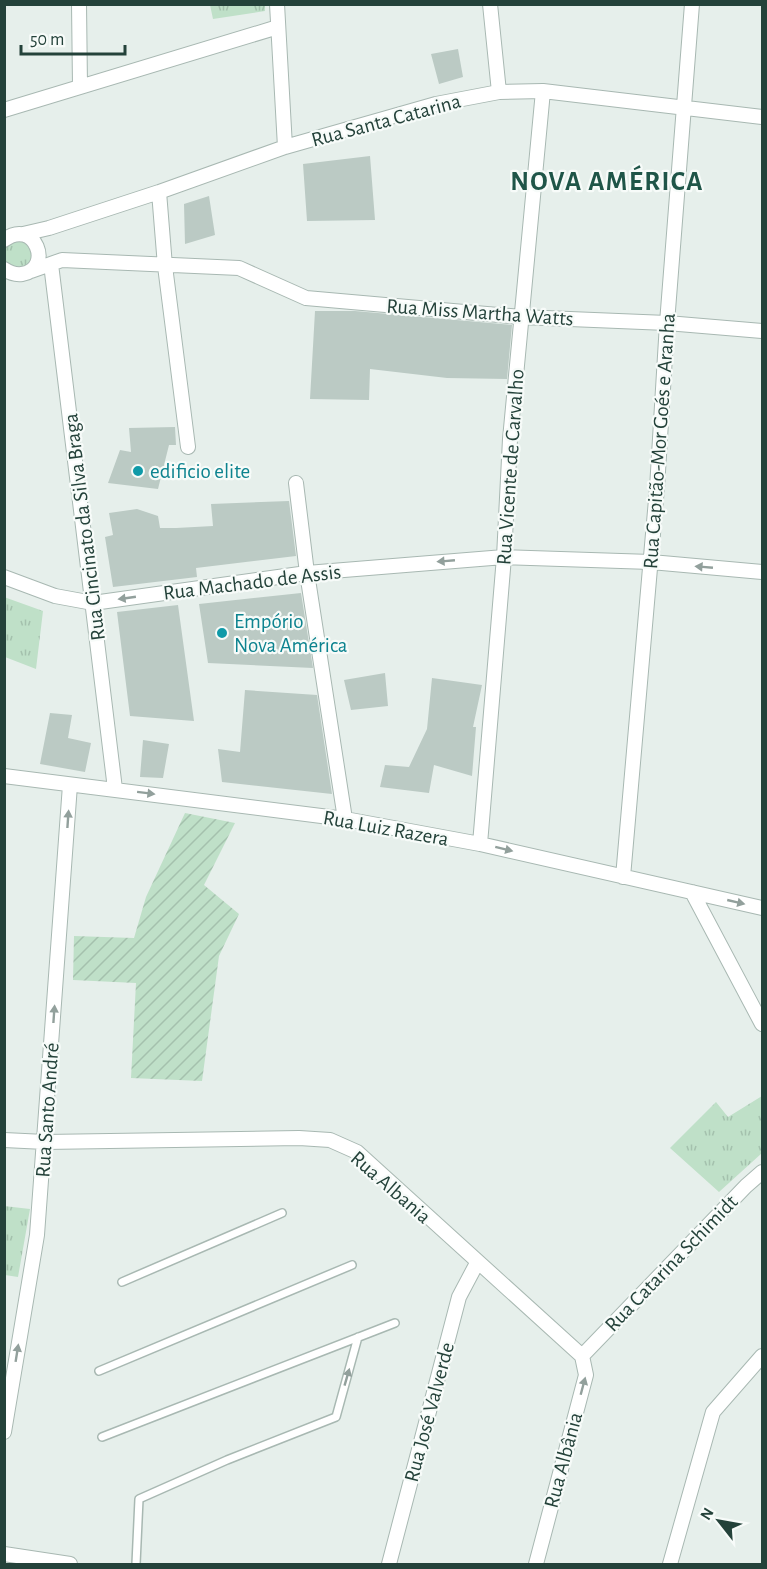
<svg xmlns="http://www.w3.org/2000/svg" width="767" height="1569" font-family="'Alegreya Sans',sans-serif">
	<style>
		.grass { fill: url(#grass-tufts) }
		.garden { fill: url(#garden-furrows) }
		.building { fill: #bbcac4 }
		.lines { fill: none; stroke-linecap: round; stroke-linejoin: round }
		.lane-casing { stroke: #a8b8b2; stroke-width: 10 }
		.street-casing { stroke: #a8b8b2; stroke-width: 16 }
		.lane { stroke: #fff; stroke-width: 7 }
		.street { stroke: #fff; stroke-width: 14 }
		.oneway { fill: #92a09c }
		.culture-dot { fill: #0f9aa8; stroke: #f7fbf9; stroke-width: 2 }
		.labels { text-anchor: middle; stroke-width: 4.5; stroke-linejoin: round; paint-order: stroke }
		.street-label { font-size: 21px; fill: #24423a; stroke: #f7fbf9 }
		.culture-label { font-size: 21px; fill: #0d838f; stroke: #f7fbf9; text-anchor: start }
		.district-label { font-size: 27px; font-weight: bold; letter-spacing: 1.5px; fill: #1f5548; stroke: #f7fbf9 }
	</style>
	<defs>
		<pattern id="grass-tufts" width="24" height="20" patternUnits="userSpaceOnUse" patternTransform="scale(1.5)"><rect width="24" height="20" fill="#bfe0c8"/><path d="M3 7l-1-3M5 7V3M7 7l1-3M15 17l-1-3M17 17v-4M19 17l1-3" fill="none" stroke="#a4c1ad"/></pattern>
		<pattern id="garden-furrows" width="10" height="10" patternUnits="userSpaceOnUse" patternTransform="scale(1.5)"><rect width="10" height="10" fill="#bfe0c8"/><path d="M-1 1l2-2M0 10L10 0M9 11l2-2" fill="none" stroke="#a4c1ad"/></pattern>
	</defs>
	<rect width="100%" height="100%" fill="#e6efeb"/>
	<!-- grass -->
	<path class="grass" d="M210 5H265V11L213 19Z
		M4 254a14 14 0 1 1 28 0a14 14 0 1 1-28 0Z
		M4 597 43 611 36 669 5 657Z
		M762 1096V1153L719 1192 670 1148 716 1102 728 1117Z
		M4 1206 30 1209 18 1277 5 1275Z"/>
	<!-- garden -->
	<path class="garden" d="M185 813 235 823 204 885 239 914 219 956 202 1081 131 1078 136 983 73 980 74 936 134 938 146 897Z"/>
	<!-- building -->
	<path class="building" d="M458 49 463 77 439 84 431 54Z
		M370 156 375 220 307 221 303 164Z
		M209 196 215 235 185 244 184 204Z
		M315 311H355L512 325 507 379 447 378 370 369 369 400 310 399Z
		M175 427 176 445H169L158 489 108 483 120 450 131 452 129 428Z
		M289 501 296 556 196 568 197 577 113 587 105 537 113 535 109 513 137 509 158 516 160 528H176L213 526 211 504Z
		M301 593 313 668 208 663 199 604Z
		M178 605 194 721 130 716 117 612Z
		M385 673 388 706 351 710 344 680Z
		M432 678 482 685 473 727H476L472 776 434 765 429 793 380 787 385 765 409 767 427 729Z
		M245 690 317 695 332 794 222 782 218 749 240 752Z
		M50 713 72 715 68 738 91 743 85 772 40 764Z
		M143 740 169 744 163 778 140 777Z"/>
	<g class="lines">
		<defs>
			<path id="lane" d="M122 1282 282 1213
				M99 1371 352 1265
				M102 1437 395 1323
				M136 1564 139 1499 227 1460 336 1417 358 1337"/>
			<path id="street" d="M79 4 80 86
				M277 4 285 147
				M490 4 499 92
				M4 110 278 27
				M159 192 165 266 188 447
				M23 234 49 228 159 192 285 147 436 104 499 92 543 91 762 117
				M4 240C35 217 54 269 22 274 15 275 10 273 4 269
				M51 264 115 789
				M31 271 62 260 239 268 306 298 521 317 667 323 762 331
				M296 483 307 573 345 819
				M4 577 55 596 93 603 307 573 504 557 651 562 762 572
				M4 776 345 819 480 844 762 908
				M480 844 504 557 510 439 543 91
				M623 877 657 488 667 323 692 4
				M692 892 762 1024
				M4 1140 45 1142 299 1138 330 1140 357 1152 582 1356
				M582 1356 746 1186 762 1172
				M4 1432 37 1235 70 785
				M4 1554 70 1564
				M389 1564 459 1297 477 1263
				M536 1564 586 1375 582 1356
				M670 1564 713 1412 762 1356"/>
		</defs>
		<!-- lane casing -->
		<use href="#lane" class="lane-casing"/>
		<!-- street casing -->
		<use href="#street" class="street-casing"/>
		<!-- lane -->
		<use href="#lane" class="lane"/>
		<!-- street -->
		<use href="#street" class="street"/>
	</g>
	<!-- one-way arrows -->
	<defs><path id="oneway-solid" d="M-6-.8H1V-3.2L6.5 0L1 3.2V.8H-6Z" transform="scale(1.5)"/></defs>
	<g class="oneway">
		<use href="#oneway-solid" transform="translate(446 561) rotate(175)"/>
		<use href="#oneway-solid" transform="translate(704 567) rotate(-175)"/>
		<use href="#oneway-solid" transform="translate(127 598) rotate(172)"/>
		<use href="#oneway-solid" transform="translate(146 793) rotate(7)"/>
		<use href="#oneway-solid" transform="translate(68 819) rotate(-86)"/>
		<use href="#oneway-solid" transform="translate(504 849) rotate(14)"/>
		<use href="#oneway-solid" transform="translate(736 902) rotate(13)"/>
		<use href="#oneway-solid" transform="translate(54 1014) rotate(-86)"/>
		<use href="#oneway-solid" transform="translate(17 1353) rotate(-81)"/>
		<use href="#oneway-solid" transform="translate(347 1377) rotate(-74)"/>
		<use href="#oneway-solid" transform="translate(583 1386) rotate(-75)"/>
	</g>
	<!-- markers -->
	<g class="culture-dot">
		<circle cx="138" cy="471" r="6"/>
		<circle cx="222" cy="633" r="6"/>
	</g>
	<g class="labels">
		<!-- street labels -->
		<g class="street-label">
			<text transform="translate(386 120) rotate(-15)" y="7">Rua Santa Catarina</text>
			<text transform="translate(480 312) rotate(4)" y="7">Rua Miss Martha Watts</text>
			<text transform="translate(659 441) rotate(-86)" y="7">Rua Capitão-Mor Goés e Aranha</text>
			<text transform="translate(510 467) rotate(-86)" y="7">Rua Vicente de Carvalho</text>
			<text transform="translate(84 527) rotate(-97)" y="7">Rua Cincinato da Silva Braga</text>
			<text transform="translate(252 582) rotate(-7)" y="7">Rua Machado de Assis</text>
			<text transform="translate(386 828) rotate(10)" y="7">Rua Luiz Razera</text>
			<text transform="translate(47 1110) rotate(-86)" y="7">Rua Santo André</text>
			<text transform="translate(391 1187) rotate(41)" y="7">Rua Albania</text>
			<text transform="translate(671 1263) rotate(-46)" y="7">Rua Catarina Schimidt</text>
			<text transform="translate(429 1412) rotate(-75)" y="7">Rua José Valverde</text>
			<text transform="translate(563 1460) rotate(-75)" y="7">Rua Albânia</text>
		</g>
		<!-- culture labels -->
		<g class="culture-label">
			<text x="150" y="478">edificio elite</text>
			<text x="234" y="628">Empório<tspan x="234" dy="24">Nova América</tspan></text>
		</g>
		<!-- district labels -->
		<g class="district-label">
			<text x="607" y="190">NOVA AMÉRICA</text>
		</g>
	</g>
	<!-- border -->
	<rect width="767" height="1569" fill="none" stroke="#24423a" stroke-width="12"/>
	<!-- north arrow -->
	<g transform="translate(719 1521) rotate(301)" stroke="#f7fbf9" stroke-width="4.5" paint-order="stroke">
	<path d="M0-4.5L10 22L0 15L-10 22Z" fill="#24423a"/>
	<text y="-9" font-size="16" font-weight="bold" text-anchor="middle" fill="#24423a">N</text>
	</g>
	<!-- scale -->
	<path d="M21 45v9h104v-9" fill="none" stroke="#24423a" stroke-width="3"/>
	<text x="30" y="45" font-size="18" fill="#24423a" stroke="#f7fbf9" stroke-width="4.5" paint-order="stroke">50 m</text>
</svg>
